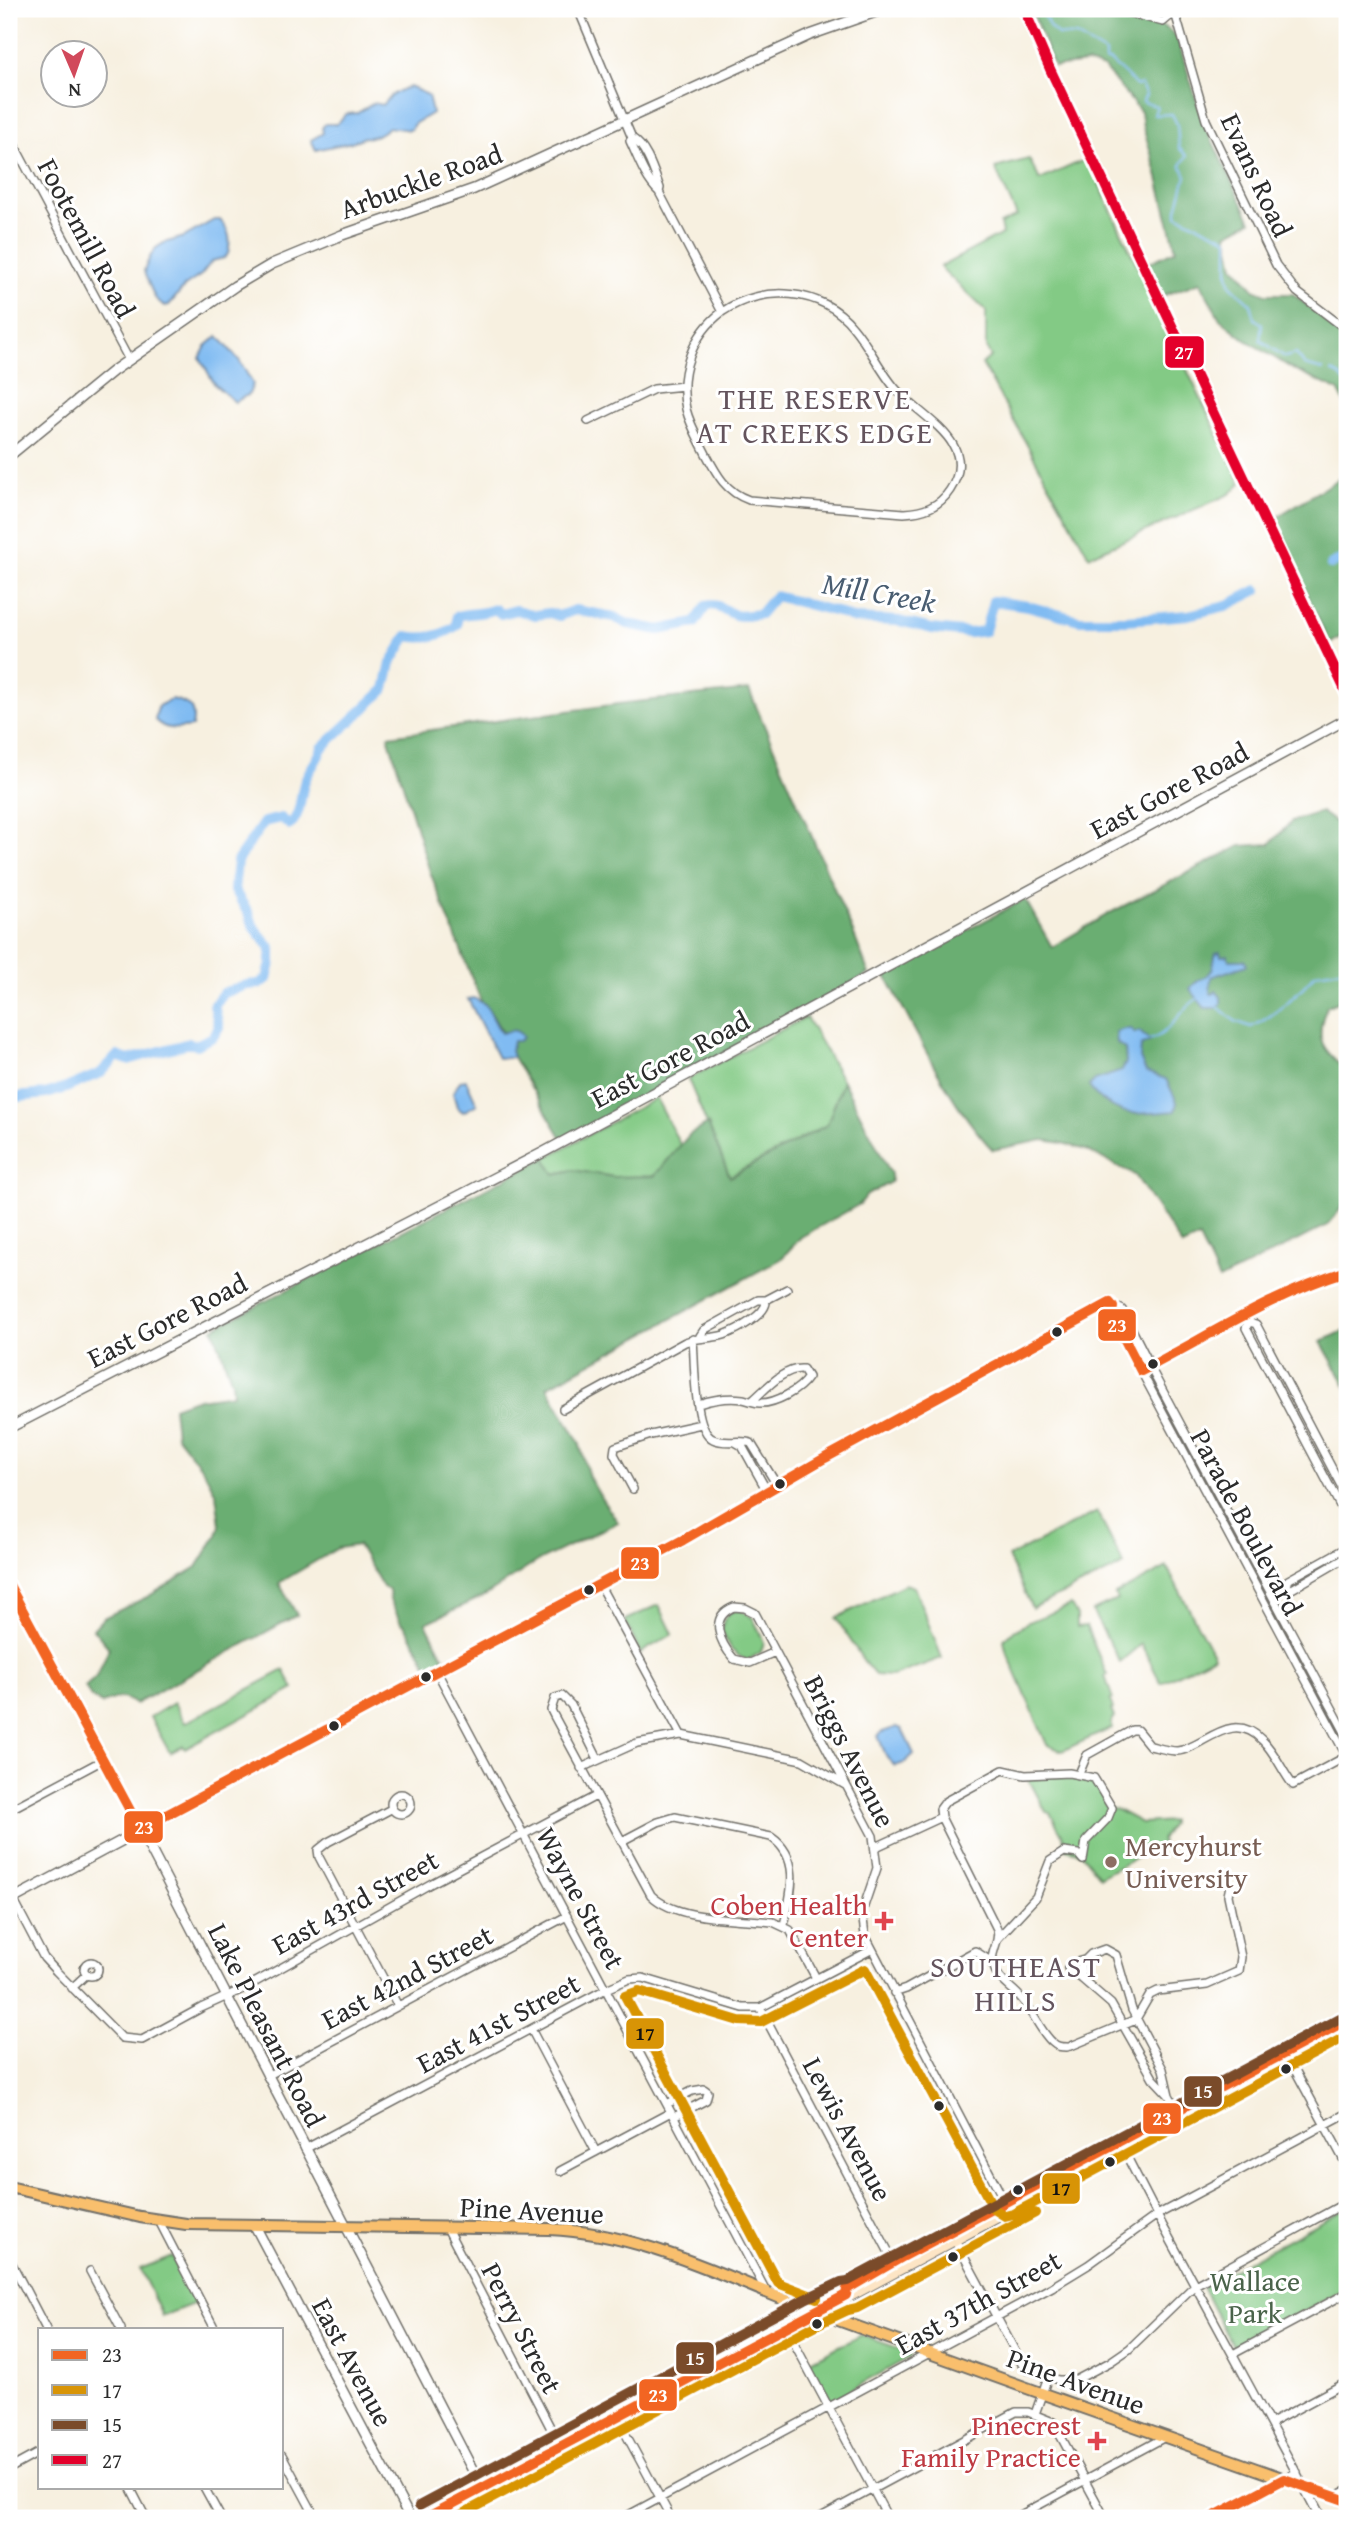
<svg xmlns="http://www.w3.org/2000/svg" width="1356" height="2527" font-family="'Gentium Book Plus',serif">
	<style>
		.green { fill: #83ca85; stroke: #577a58; stroke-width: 2 }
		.forest { fill: #6aae72; stroke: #4a6c4e; stroke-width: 2 }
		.water { fill: #80bbf2; stroke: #56738e; stroke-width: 2 }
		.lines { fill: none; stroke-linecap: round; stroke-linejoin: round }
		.stream { stroke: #80bbf2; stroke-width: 2 }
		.river { stroke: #80bbf2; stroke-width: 10 }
		.minor-casing { stroke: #72706a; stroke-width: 10 }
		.tertiary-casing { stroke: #72706a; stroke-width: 12 }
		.secondary-casing { stroke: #72706a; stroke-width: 13 }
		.primary-casing { stroke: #72706a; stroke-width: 14 }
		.minor { stroke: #fff; stroke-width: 7 }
		.tertiary { stroke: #fff; stroke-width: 9 }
		.secondary { stroke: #fde5c5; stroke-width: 10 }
		.primary { stroke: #f9bf6d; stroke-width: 10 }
		.bus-1-casing { stroke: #fff; stroke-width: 16 }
		.bus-2-casing { stroke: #fff; stroke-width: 16 }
		.bus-3-casing { stroke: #fff; stroke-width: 16 }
		.bus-4-casing { stroke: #fff; stroke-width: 16 }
		.bus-1 { stroke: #f26522; stroke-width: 10 }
		.bus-2 { stroke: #d89406; stroke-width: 10 }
		.bus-3 { stroke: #7a4b2a; stroke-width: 10 }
		.bus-4 { stroke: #e4002b; stroke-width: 10 }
		.bus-dot { fill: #2b2b2b; stroke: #fff; stroke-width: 2.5 }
		.education-dot { fill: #8d6e63; stroke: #fff; stroke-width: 2.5 }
		.health-dot { fill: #e0444e; stroke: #fff; stroke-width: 2.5 }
		.labels { text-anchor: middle; stroke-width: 6; stroke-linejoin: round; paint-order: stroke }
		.street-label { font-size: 28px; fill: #2b2b2b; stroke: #fff }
		.education-label { font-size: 28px; fill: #785e54; stroke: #fff; text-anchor: start }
		.health-label { font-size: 28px; fill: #be3a42; stroke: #fff; text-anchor: end }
		.park-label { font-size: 28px; fill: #4a634a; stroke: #fff }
		.neighbourhood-label { font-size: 30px; letter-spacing: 2px; fill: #64545d; stroke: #fff }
		.water-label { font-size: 30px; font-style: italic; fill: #495d71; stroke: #fff }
		.line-badge { stroke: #fff; stroke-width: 2.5 }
		.badge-label { font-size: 19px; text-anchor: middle; font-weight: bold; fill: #fff }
		.pale-badge-label { font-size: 19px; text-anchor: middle; font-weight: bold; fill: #111 }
	</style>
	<rect width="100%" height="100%" fill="#fff"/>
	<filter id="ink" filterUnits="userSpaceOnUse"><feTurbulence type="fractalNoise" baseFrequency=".0143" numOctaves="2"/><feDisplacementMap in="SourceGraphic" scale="14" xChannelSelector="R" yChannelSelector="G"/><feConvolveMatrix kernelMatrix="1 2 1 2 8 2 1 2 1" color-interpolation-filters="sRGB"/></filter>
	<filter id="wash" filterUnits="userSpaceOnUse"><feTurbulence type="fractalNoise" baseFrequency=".00686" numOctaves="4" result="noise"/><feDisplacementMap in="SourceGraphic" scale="28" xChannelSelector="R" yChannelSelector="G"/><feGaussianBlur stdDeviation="1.57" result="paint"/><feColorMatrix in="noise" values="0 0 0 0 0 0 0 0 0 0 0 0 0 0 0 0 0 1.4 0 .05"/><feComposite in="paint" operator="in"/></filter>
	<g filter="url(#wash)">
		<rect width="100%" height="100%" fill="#f7f0e0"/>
		<!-- green -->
		<path class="green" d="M1088 158 1110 208 1241 483 1230 494 1089 556 982 364 991 356 986 348V311L940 267 1002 234 1000 224 1017 216 995 168 1029 159 1040 180Z
			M806 1017 843 1081 827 1125 729 1177 688 1079Z
			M656 1098 681 1146 655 1176 614 1177 573 1170 554 1174 545 1158Z
			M1097 1512 1124 1565 1032 1608 1008 1557Z
			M1167 1567 1214 1656 1161 1683 1141 1644 1120 1662 1092 1611 1117 1600 1115 1595Z
			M905 1584 914 1587 942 1658 893 1676 875 1675 867 1666 836 1618Z
			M659 1605 673 1634 640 1653 625 1620Z
			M1071 1605 1077 1616V1627L1086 1626 1107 1675 1105 1676 1113 1699 1110 1700 1113 1709 1111 1710 1114 1717 1112 1719V1728L1062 1751 1047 1745 1006 1650 1004 1640C1009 1630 1019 1631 1026 1623Z
			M740 1610 753 1618 764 1642 761 1652 748 1660C732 1655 726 1644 722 1629 723 1617 728 1610 740 1610Z
			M284 1670 294 1689 185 1749 183 1746 170 1753 150 1717 174 1703 185 1723Z
			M1046 1776C1078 1777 1095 1773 1107 1808L1117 1810 1141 1823 1171 1821V1824L1161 1840 1162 1844 1100 1877 1081 1853 1066 1849 1063 1836 1050 1813 1046 1812 1028 1778Z
			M1347 2207V2288L1237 2347 1232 2345 1203 2289V2286Z
			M172 2256 196 2303 162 2316 140 2269Z
			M861 2335 909 2352 910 2357 831 2401 808 2362Z"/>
		<!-- forest -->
		<path class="forest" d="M1031 9C1054 9 1080 6 1102 9 1123 12 1166 21 1177 38L1204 124 1251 221 1227 234 1234 266 1254 289 1266 294H1293L1347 337V407L1338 390 1296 371 1246 340 1220 319 1200 282 1162 296 1146 264 1176 250 1156 170 1143 127 1141 112 1104 68 1087 63 1054 67Z
			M1347 474V632L1330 644 1272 520Z
			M749 690 854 935 869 974 563 1140 513 1057 511 1051 513 1041C494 1028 496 1014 481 1001L430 872 388 736 625 703Z
			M1321 812 1335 822 1347 816V999L1327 1006C1313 1041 1322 1047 1347 1071V1201L1328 1225 1219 1280 1199 1238 1182 1246 1135 1175 1086 1150 1062 1143 1043 1140 993 1150C950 1105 915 1030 885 974L1025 899 1052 947 1110 913 1240 846 1270 844 1292 821Z
			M843 1081 891 1174V1182L867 1195 860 1204 801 1237 781 1259 547 1387 579 1442 589 1477 603 1501 618 1522 538 1561 486 1595 426 1623 444 1658 428 1666 404 1624 401 1623 390 1600 389 1590 383 1587 358 1545 338 1548 279 1583 297 1615 135 1704C120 1695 117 1696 102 1704L91 1697 85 1687 97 1676 109 1648 93 1629 103 1618 147 1597 197 1567 217 1535 220 1525 216 1494 204 1471 176 1435 173 1407 192 1400 233 1394 232 1382 213 1328 545 1158 555 1174 573 1170 614 1177 654 1176 690 1134 708 1124 730 1177 827 1125Z
			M1347 1329V1387L1321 1342Z"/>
		<!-- water -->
		<path class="water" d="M410 87 428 95 432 113 414 124 410 130 388 127C383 133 372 139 364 137 349 145 332 145 316 150L311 140 323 133 322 128 325 124H337L346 114 357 113 374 103 382 105C391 95 398 90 410 87Z
			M214 220H220C230 231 231 240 228 254L224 258 212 261 201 275 185 286 169 305 164 306 155 298 145 275 144 270 150 257 156 248 164 243 184 237Z
			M218 336 239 360 253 384 249 394 235 402 215 385 200 358 206 346Z
			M172 699C189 703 196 707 192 727 178 729 165 731 155 720L158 706Z
			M1220 952 1221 956 1227 955 1229 960H1245L1247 965 1211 977 1210 993 1213 994 1216 991 1221 997V1005L1216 1008H1205L1190 989C1195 979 1207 979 1212 970 1214 965 1214 958 1216 953Z
			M474 998 486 1005 501 1033C511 1031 516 1027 523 1037L519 1041H513L511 1051 513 1057 498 1058 468 999Z
			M1124 1029H1131L1135 1033 1139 1031 1150 1041 1141 1046 1140 1058 1146 1072 1166 1079 1177 1102 1175 1111C1161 1112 1144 1115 1130 1113 1117 1111 1095 1098 1089 1086L1095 1080 1122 1071 1126 1062 1125 1049 1117 1043 1116 1032Z
			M466 1080 477 1104 463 1112 457 1107 453 1093 460 1081Z
			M897 1727 902 1729 914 1754 904 1763 895 1766 887 1758 878 1736 882 1732Z"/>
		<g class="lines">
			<!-- stream -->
			<path class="stream" d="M1041 9 1050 28 1058 35 1076 36 1105 53V61H1110C1119 70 1128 76 1136 86L1141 85 1146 95 1143 101 1145 103 1157 106 1154 115 1172 114 1177 124 1179 148 1187 156 1181 165 1186 176 1177 209V215L1228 239V274L1231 286 1251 304 1255 319 1262 324 1260 340 1285 357 1296 354 1305 365 1323 370
				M1332 372 1340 376 1347 384
				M1218 1007 1235 1021 1251 1027C1274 1017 1300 992 1316 973L1347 968
				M1149 1040C1172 1033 1178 1011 1197 999"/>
			<!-- river -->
			<path class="river" d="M1331 565 1347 556
				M9 1098 45 1094 66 1088 101 1073 117 1056 128 1060 189 1043 196 1045 213 1037 219 1027 214 1005 223 993 247 985 259 984 267 979 271 963V948L255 929 248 912 234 890 237 861 264 822 281 818 290 825C303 812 299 794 306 778 311 767 318 760 322 748L385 689 391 663 407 636C423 640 444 636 457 625V616C469 612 482 615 495 609L501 614 516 610 535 615 550 613 559 616 575 610 614 617 628 624 659 630 695 623 706 606C720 603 722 610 735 615 742 617 752 615 760 614L775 596 837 612 854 619 899 621 932 629 970 633 985 631 993 601 1028 606 1079 620H1126L1188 615 1226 606 1257 590"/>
		</g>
	</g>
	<g filter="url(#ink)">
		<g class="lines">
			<defs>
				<path id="minor" d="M578 9 632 138 630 141C638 158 645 179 659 192L722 312C762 284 822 288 853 327 869 346 879 369 895 388 920 418 981 442 950 490 939 507 923 512 904 513L749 500C726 492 717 475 706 454 699 440 690 425 686 409 678 373 693 334 722 312
					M1115 9 1163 22 1169 17 1165 10 1159 9
					M1174 9 1206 120 1276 265 1297 292 1347 330
					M9 135 129 360
					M632 138C647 147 654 172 660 188L659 192
					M588 421 654 389 684 386
					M766 1300 787 1289
					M693 1339C695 1360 693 1430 713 1439 725 1445 739 1439 751 1443L777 1485
					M1150 1367 1347 1736
					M1141 1371 1347 1757
					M699 1404C714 1399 727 1397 743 1399 748 1400 754 1403 759 1403 775 1404 800 1390 808 1377L803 1369C784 1367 765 1390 752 1401
					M563 1409 685 1342C699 1337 711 1339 724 1335 737 1330 768 1314 766 1300H758L704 1330 700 1336
					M735 1442 742 1446 767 1491
					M633 1489 614 1454 615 1447 651 1435 701 1424
					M1347 1497 1256 1324 1249 1322 1246 1328 1347 1519
					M1347 1551 1342 1550 1288 1580 1285 1587 1292 1589 1347 1557
					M599 1584 681 1735
					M775 1652 750 1663 734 1659C720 1643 708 1617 734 1607L745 1608 755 1613 873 1836 877 1868 862 1912 865 1935 1006 2204
					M436 1670 766 2291
					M598 1759 571 1705 562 1696 555 1698 551 1710 554 1716 651 1895C677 1921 737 1918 773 1922L790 1930 816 1978
					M581 1768 637 1743 681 1735 802 1760 845 1785
					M1079 1774 1087 1755 1132 1730H1137L1150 1746C1159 1748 1169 1751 1177 1751 1203 1749 1231 1708 1262 1740 1275 1752 1282 1771 1293 1785L1347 1756
					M391 1804a10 10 0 1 1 20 0a10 10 0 1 1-20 0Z
					M391 1809 328 1842 318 1850 319 1857 398 2006
					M9 1810 103 1760
					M622 1841 658 1822 675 1817 771 1837C802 1858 791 1894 784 1925
					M876 1847 941 1817
					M13 1899 44 1958 56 1971 122 2038 142 2040 201 2008 245 1988 432 1883 596 1796
					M998 1938 1036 1897 1050 1861 1064 1852 1078 1854 1083 1860 1086 1841 1108 1818 1112 1808 1094 1778 1069 1773 1025 1775 1003 1770 946 1801 940 1809 941 1817 997 1929C1001 1942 989 1952 993 1965 998 1981 1011 1986 1021 1998 1033 2011 1039 2030 1052 2042 1057 2047 1061 2047 1067 2047
					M84 1969a7 7 0 1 1 14 0a7 7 0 1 1-14 0Z
					M1082 1979 1068 1968 1070 1964 1084 1960
					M72 1988 87 1974
					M894 1993 906 1989 975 1951 992 1962
					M760 2008 895 2264
					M531 2029 596 2152
					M1071 2046 1136 2019 1150 1995 1158 1991 1207 1985 1239 1971 1241 1957 1228 1895 1230 1886
					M1289 2059 1347 2166
					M267 2076 567 1916
					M1169 2095 1153 2078 1111 2004 1082 1979 1081 1964 1091 1954 1105 1949 1116 1955 1132 2010 1163 2069 1169 2095 1178 2112
					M667 2104 692 2091 704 2089 708 2092 706 2100 674 2117
					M1122 2147 1157 2215 1303 2485
					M305 2149 606 1989 629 1979 643 1978 743 2008H760L871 1950
					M560 2171 671 2112
					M159 2221 215 2329
					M447 2228 560 2446
					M954 2238 1022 2364 1028 2369 1058 2380H1076L1110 2362 1129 2349 1195 2285 1347 2202
					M9 2258 46 2329
					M90 2271 121 2329
					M785 2326 888 2518
					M1233 2354 1347 2293
					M1035 2414 1048 2377
					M616 2416 671 2518
					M1271 2423 1347 2382
					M282 2455 316 2518
					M9 2469 40 2452
					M130 2487 146 2518
					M204 2487 221 2518
					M1334 2497 1347 2490
					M623 2518 1052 2287 1088 2265 1157 2215 1347 2113
					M819 2518 1016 2412H1028L1053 2422 1105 2518
					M1015 2518 1165 2437
					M1211 2518 1297 2472"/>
				<path id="tertiary" d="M9 456 113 371 235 286 272 264 342 235 474 189 810 35 884 9
					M1113 1307 1121 1310 1150 1367
					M9 1428 544 1152 1347 719
					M9 1585 140 1829 482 2488
					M9 1901 683 1540 825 1458 1110 1303 1113 1307 1112 1315 1141 1371C1209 1338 1273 1290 1347 1271
					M255 2226 410 2518
					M1304 2486 1321 2518"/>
				<path id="secondary" d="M846 2295 847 2289 904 2256 1347 2020
					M426 2518 812 2311 846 2295 850 2296 1347 2030"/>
				<path id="primary" d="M1024 9 1050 69 1347 694
					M9 2187 140 2217 186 2224 549 2229C647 2233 736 2283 827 2316 1000 2379 1173 2440 1347 2501"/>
			</defs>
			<!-- minor casing -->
			<use href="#minor" class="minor-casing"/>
			<!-- tertiary casing -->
			<use href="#tertiary" class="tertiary-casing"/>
			<!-- secondary casing -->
			<use href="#secondary" class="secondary-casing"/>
			<!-- primary casing -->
			<use href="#primary" class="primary-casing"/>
			<!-- minor -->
			<use href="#minor" class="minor"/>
			<!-- tertiary -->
			<use href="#tertiary" class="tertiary"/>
			<!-- secondary -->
			<use href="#secondary" class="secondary"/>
			<!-- primary -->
			<use href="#primary" class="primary"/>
			<defs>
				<path id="bus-1" d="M9 1585 140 1829 683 1540 825 1458 1110 1303 1113 1307 1112 1315 1141 1371C1209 1336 1273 1294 1347 1271
					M426 2518 846 2295 847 2289 904 2256 1347 2020
					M1211 2518 1284 2479 1347 2501"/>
				<path id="bus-2" d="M817 2298 778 2283 625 1996 639 1991 739 2021 761 2022 865 1969 994 2209 1005 2216 1013 2214 1347 2036
					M455 2518 818 2324 848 2310 857 2308 1035 2213"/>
				<path id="bus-3" d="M419 2506 805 2299 841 2282 848 2281 1340 2018"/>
				<path id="bus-4" d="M1024 9 1050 69 1347 694"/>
			</defs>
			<!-- bus-1 casing -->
			<use href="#bus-1" class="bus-1-casing"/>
			<!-- bus-2 casing -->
			<use href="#bus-2" class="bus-2-casing"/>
			<!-- bus-3 casing -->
			<use href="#bus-3" class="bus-3-casing"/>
			<!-- bus-4 casing -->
			<use href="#bus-4" class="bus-4-casing"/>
			<!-- bus-1 -->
			<use href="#bus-1" class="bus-1"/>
			<!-- bus-2 -->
			<use href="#bus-2" class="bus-2"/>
			<!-- bus-3 -->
			<use href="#bus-3" class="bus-3"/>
			<!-- bus-4 -->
			<use href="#bus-4" class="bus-4"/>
		</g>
	</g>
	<!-- markers -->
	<g class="bus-dot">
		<circle cx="1057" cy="1332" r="6"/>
		<circle cx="1153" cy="1364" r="6"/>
		<circle cx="780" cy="1484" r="6"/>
		<circle cx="589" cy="1590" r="6"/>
		<circle cx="426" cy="1677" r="6"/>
		<circle cx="334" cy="1726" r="6"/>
		<circle cx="1286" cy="2069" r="6"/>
		<circle cx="939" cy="2106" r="6"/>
		<circle cx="1110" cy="2162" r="6"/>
		<circle cx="1018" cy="2190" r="6"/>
		<circle cx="953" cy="2257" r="6"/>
		<circle cx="817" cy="2324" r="6"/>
	</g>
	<circle class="education-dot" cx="1111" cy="1862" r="7"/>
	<g class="health-dot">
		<path d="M880.5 1910.5h7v7h7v7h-7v7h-7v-7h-7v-7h7z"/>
		<path d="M1093.5 2430.5h7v7h7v7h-7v7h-7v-7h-7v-7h7z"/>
	</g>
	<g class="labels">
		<!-- street labels -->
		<g class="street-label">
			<text transform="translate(1257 175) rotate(65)" y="10">Evans Road</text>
			<text transform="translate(421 181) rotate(-20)" y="10">Arbuckle Road</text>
			<text transform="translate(87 238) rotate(62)" y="10">Footemill Road</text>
			<text transform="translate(1169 790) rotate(-28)" y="10">East Gore Road</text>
			<text transform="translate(670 1059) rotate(-28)" y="10">East Gore Road</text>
			<text transform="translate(167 1320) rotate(-27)" y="10">East Gore Road</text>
			<text transform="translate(1247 1522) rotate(62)" y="10">Parade Boulevard</text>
			<text transform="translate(850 1751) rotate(63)" y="10">Briggs Avenue</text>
			<text transform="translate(581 1898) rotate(62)" y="10">Wayne Street</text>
			<text transform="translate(355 1902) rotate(-29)" y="10">East 43rd Street</text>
			<text transform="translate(407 1977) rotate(-28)" y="10">East 42nd Street</text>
			<text transform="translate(498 2023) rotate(-28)" y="10">East 41st Street</text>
			<text transform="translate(267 2025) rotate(63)" y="10">Lake Pleasant Road</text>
			<text transform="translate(848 2129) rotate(62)" y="10">Lewis Avenue</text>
			<text transform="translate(532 2210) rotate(3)" y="10">Pine Avenue</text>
			<text transform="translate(978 2302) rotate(-29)" y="10">East 37th Street</text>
			<text transform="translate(522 2328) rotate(63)" y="10">Perry Street</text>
			<text transform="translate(353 2362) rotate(62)" y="10">East Avenue</text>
			<text transform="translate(1076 2381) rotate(20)" y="10">Pine Avenue</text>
		</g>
		<!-- education labels -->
		<g class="education-label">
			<text x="1125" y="1856">Mercyhurst<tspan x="1125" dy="32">University</tspan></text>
		</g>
		<!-- health labels -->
		<g class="health-label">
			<text x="868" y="1915">Coben Health<tspan x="868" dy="32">Center</tspan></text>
			<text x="1081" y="2435">Pinecrest<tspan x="1081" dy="32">Family Practice</tspan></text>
		</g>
		<!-- park labels -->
		<g class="park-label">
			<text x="1255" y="2291">Wallace<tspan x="1255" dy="32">Park</tspan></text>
		</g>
		<!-- neighbourhood labels -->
		<g class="neighbourhood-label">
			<text x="815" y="409">THE RESERVE<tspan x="815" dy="34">AT CREEKS EDGE</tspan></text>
			<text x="1016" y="1977">SOUTHEAST<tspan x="1016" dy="34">HILLS</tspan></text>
		</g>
		<!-- water labels -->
		<g class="water-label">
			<text transform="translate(879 593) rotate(10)" y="10">Mill Creek</text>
		</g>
	</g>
	<g class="line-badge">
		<rect x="1164" y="335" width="41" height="34" rx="7" fill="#e4002b"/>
		<rect x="1097" y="1308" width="40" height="34" rx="7" fill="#f26522"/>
		<rect x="620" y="1546" width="40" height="34" rx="7" fill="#f26522"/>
		<rect x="123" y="1810" width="41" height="34" rx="7" fill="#f26522"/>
		<rect x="625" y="2017" width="40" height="33" rx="7" fill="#d89406"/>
		<rect x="1183" y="2075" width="40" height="33" rx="7" fill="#7a4b2a"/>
		<rect x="1142" y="2102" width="40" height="33" rx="7" fill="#f26522"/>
		<rect x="1041" y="2172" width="40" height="33" rx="7" fill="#d89406"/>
		<rect x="675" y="2341" width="40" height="34" rx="7" fill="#7a4b2a"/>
		<rect x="638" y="2378" width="40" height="34" rx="7" fill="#f26522"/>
	</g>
	<g class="badge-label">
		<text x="1184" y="359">27</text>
		<text x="1117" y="1332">23</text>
		<text x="640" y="1570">23</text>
		<text x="144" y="1834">23</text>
		<text x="1203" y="2098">15</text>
		<text x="1162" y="2125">23</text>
		<text x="695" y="2365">15</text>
		<text x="658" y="2402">23</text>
	</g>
	<g class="pale-badge-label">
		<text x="645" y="2040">17</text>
		<text x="1061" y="2195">17</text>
	</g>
	<!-- margin -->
	<rect width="1356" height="2527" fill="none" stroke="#fff" stroke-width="35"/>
	<!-- legend -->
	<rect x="38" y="2328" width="245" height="161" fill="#ffffff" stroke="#aaaaaa" stroke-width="2"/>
	<rect x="52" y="2350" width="35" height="10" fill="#f26522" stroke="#aaaaaa" stroke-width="2"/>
	<text x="102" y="2362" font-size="21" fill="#2b2b2b">23</text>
	<rect x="52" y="2385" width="35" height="10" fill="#d89406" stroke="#aaaaaa" stroke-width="2"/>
	<text x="102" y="2398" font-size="21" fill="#2b2b2b">17</text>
	<rect x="52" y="2420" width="35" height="10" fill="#7a4b2a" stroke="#aaaaaa" stroke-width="2"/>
	<text x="102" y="2432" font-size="21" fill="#2b2b2b">15</text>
	<rect x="52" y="2455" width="35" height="10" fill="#e4002b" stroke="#aaaaaa" stroke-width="2"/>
	<text x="102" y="2468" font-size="21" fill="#2b2b2b">27</text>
	<!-- north arrow -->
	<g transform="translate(74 74) rotate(178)"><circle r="33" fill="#ffffff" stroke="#aaaaaa" stroke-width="2"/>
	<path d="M0-5L12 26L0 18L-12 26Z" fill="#d1495b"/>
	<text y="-10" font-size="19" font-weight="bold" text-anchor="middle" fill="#2b2b2b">N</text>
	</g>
</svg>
